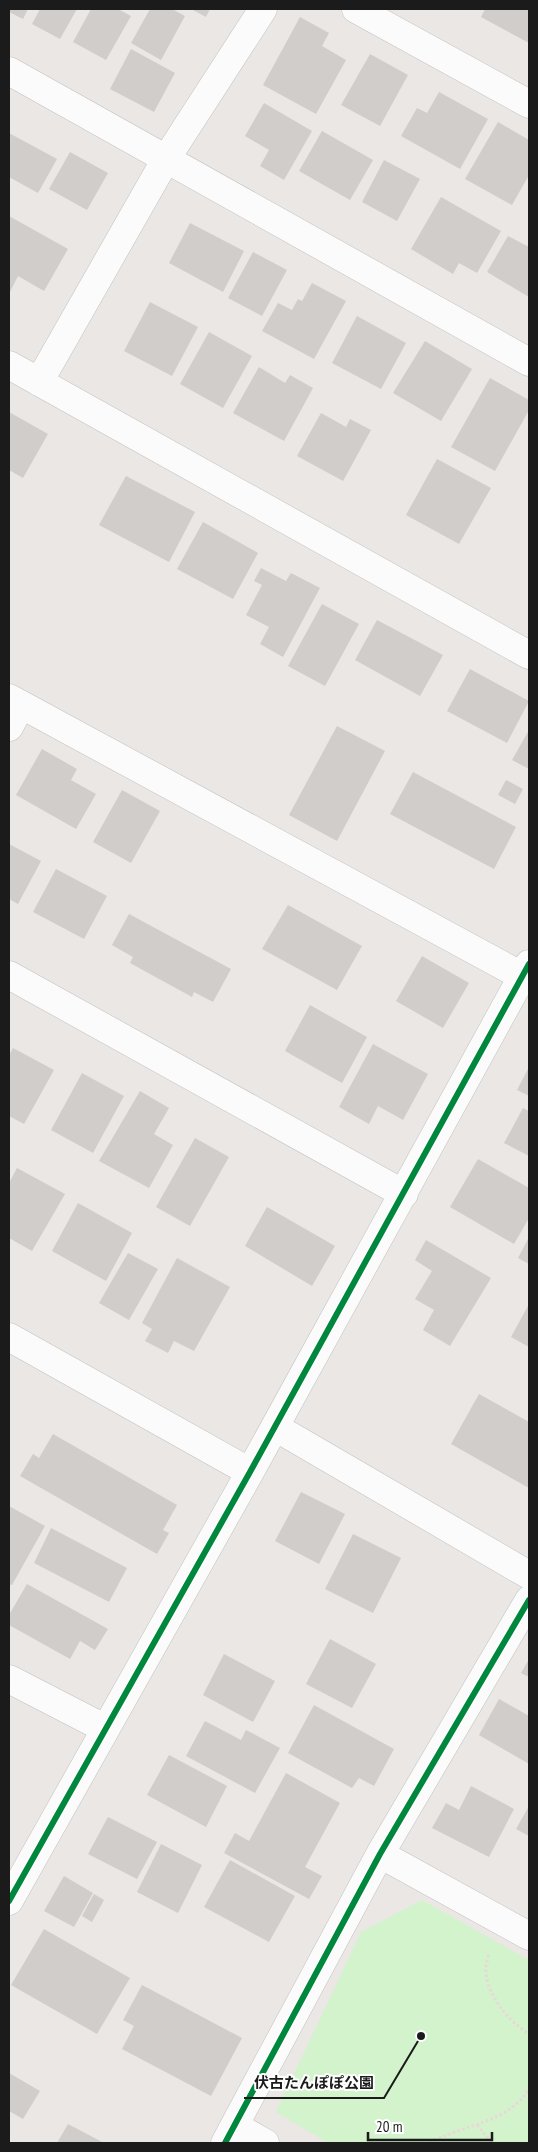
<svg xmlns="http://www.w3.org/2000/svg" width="538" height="2152" font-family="'PT Sans Narrow','Noto Sans JP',sans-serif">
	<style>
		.park { fill: #d2f3cc }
		.building { fill: #d1cdca }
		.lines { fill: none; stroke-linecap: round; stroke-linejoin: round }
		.minor-casing { stroke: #c2c1c0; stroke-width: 29 }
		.path { stroke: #ead7d7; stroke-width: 3; stroke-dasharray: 2.5 2.5; stroke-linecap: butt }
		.minor { stroke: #fcfbfb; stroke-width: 28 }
		.cycleway-casing { stroke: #fff; stroke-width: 9 }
		.cycleway { stroke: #00873e; stroke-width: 6 }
		.leader { fill: none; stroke: #1b1b1b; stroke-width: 2 }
		.callout-dot { fill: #1b1b1b; stroke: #fff; stroke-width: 2 }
		.callout-label { font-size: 15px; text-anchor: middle; font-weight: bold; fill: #1b1b1b; stroke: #fff; stroke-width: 4; stroke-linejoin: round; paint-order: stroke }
	</style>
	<rect width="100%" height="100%" fill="#eae7e4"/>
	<!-- park -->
	<path class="park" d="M422 1900 529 1960V2143H328L276 2112 361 1932Z"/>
	<!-- building -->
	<path class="building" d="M9 9H28L23 19 9 12Z
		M40 9H77L60 39 32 24Z
		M91 9H118L131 16 106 60 73 42Z
		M150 9H172L185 16 161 60 131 43Z
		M191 9H210L206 17Z
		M485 9H529V43L481 17Z
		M300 17 329 33 322 46 346 60 316 114 263 85Z
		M131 49 175 73 154 112 110 89Z
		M370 54 408 75 380 126 341 105Z
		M439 92 488 119 460 169 401 136 417 108 427 113Z
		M264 103 312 131 284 180 260 166 269 150 245 136Z
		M498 122 529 140V175L512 205 465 179Z
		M322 131 373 160 350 200 299 171Z
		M9 133 57 159 38 193 9 177Z
		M70 152 108 173 87 210 49 189Z
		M384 160 420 179 397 221 362 202Z
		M441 197 501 231 477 273 459 263 453 274 411 249Z
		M9 216 68 249 44 291 18 276 9 294Z
		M190 223 244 251 223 292 169 263Z
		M508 236 529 247V297L487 272Z
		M253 252 287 270 262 316 228 298Z
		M312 283 346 301 314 359 262 331 278 303 292 310 298 299 302 301Z
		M150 302 198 327 172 376 124 351Z
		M357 316 406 343 381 389 332 363Z
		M209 332 252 356 223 408 180 384Z
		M425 341 472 369 441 421 393 393Z
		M259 367 285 383 290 375 313 388 284 441 233 413Z
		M490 378 529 400V410L495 471 451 447Z
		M9 412 48 434 23 478 9 470Z
		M321 413 346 427 350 419 371 430 343 481 297 456Z
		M437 459 491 488 459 544 406 515Z
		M126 476 195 512 169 562 99 525Z
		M203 522 258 553 233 599 177 569Z
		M261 568 286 581 291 573 320 588 283 657 260 644 269 627 246 615 262 585 254 581Z
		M322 604 359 624 325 686 288 666Z
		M377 620 443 655 420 696 355 660Z
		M470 669 529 701 507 743 447 711Z
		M337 726 385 751 337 841 289 815Z
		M529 730V769L512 760Z
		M42 749 77 769 71 780 96 794 76 829 16 795Z
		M413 772 516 827 494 869 390 814Z
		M506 780 523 789 515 804 498 795Z
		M122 790 160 811 131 863 93 842Z
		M9 844 41 861 18 904 9 899Z
		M56 869 107 896 84 939 33 912Z
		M288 905 362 946 337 990 262 949Z
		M129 914 231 969 213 1002 194 992 192 997 130 963 133 957 112 945Z
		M422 956 469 983 443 1028 396 1001Z
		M310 1005 367 1037 342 1083 285 1051Z
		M373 1044 428 1074 403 1120 378 1106 369 1124 339 1107Z
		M13 1048 54 1070 24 1124 9 1116V1055Z
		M529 1067V1096L517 1090Z
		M82 1073 124 1096 93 1153 51 1130Z
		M140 1091 169 1108 154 1134 173 1145 149 1188 99 1161Z
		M523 1108 529 1111V1156L504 1143Z
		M195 1138 229 1157 190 1226 156 1207Z
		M478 1159 529 1188V1218L514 1244 450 1207Z
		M17 1168 65 1194 32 1251 9 1238V1183Z
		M78 1203 132 1233 106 1281 52 1251Z
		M267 1207 335 1246 312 1286 245 1246Z
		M529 1237V1264L518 1258Z
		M426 1240 491 1278 450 1346 423 1330 434 1310 415 1299 432 1271 415 1260Z
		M128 1253 158 1269 129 1320 99 1303Z
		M177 1258 230 1287 194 1351 174 1341 168 1353 145 1341 152 1329 142 1323Z
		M529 1304V1347L511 1337Z
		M479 1394 529 1422V1488L451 1444Z
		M53 1434 177 1505 163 1530 169 1533 157 1554 20 1476 33 1454 39 1458Z
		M301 1492 345 1514 319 1564 275 1541Z
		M9 1506 45 1526 12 1585 9 1584Z
		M51 1528 127 1568 109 1602 34 1563Z
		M353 1534 401 1558 373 1613 325 1589Z
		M27 1584 108 1629 95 1650 80 1641 70 1659 9 1625V1615Z
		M330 1639 376 1664 352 1708 306 1684Z
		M224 1654 275 1681 253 1722 203 1695Z
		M529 1659V1677L521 1673Z
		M499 1699 529 1716V1764L479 1735Z
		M314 1705 394 1749 374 1786 359 1778 352 1788 288 1753Z
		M205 1721 241 1740 246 1730 280 1748 255 1793 186 1756Z
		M169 1755 227 1786 206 1827 147 1795Z
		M286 1773 340 1803 305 1867 322 1876 309 1899 224 1853 235 1833 249 1841Z
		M471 1786 514 1809 489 1857 432 1828 446 1803 459 1810Z
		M529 1806V1836L516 1829Z
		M108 1817 157 1842 137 1879 88 1854Z
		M161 1844 202 1865 178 1913 137 1892Z
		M230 1860 295 1896 269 1942 204 1907Z
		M64 1876 93 1893 74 1927 44 1911Z
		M94 1894 104 1900 92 1922 82 1916Z
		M44 1929 130 1978 97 2034 11 1985Z
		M142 1985 242 2038 211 2096 122 2049 134 2026 123 2020Z
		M9 2073 40 2091 23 2119 9 2111Z
		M68 2124 104 2143H57Z"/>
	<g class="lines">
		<defs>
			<path id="minor" d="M356 9 529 104
				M9 71 529 362
				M9 365 529 655
				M39 382 166 159 263 9
				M9 698 522 976
				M9 727 21 705
				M9 975 404 1194
				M9 1337 250 1472
				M275 1427 529 1575
				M9 1679 104 1728
				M380 1854 529 1936
				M9 1901 250 1472 529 964
				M235 2126 265 2143
				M225 2143 380 1854 529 1600"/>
		</defs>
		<!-- minor casing -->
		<use href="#minor" class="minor-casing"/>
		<!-- path -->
		<path class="path" d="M489 1955C476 1983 506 2020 529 2034
			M477 2125 492 2143
			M430 2143C461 2125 509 2123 529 2089"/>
		<!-- minor -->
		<use href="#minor" class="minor"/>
		<defs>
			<path id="cycleway" d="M9 1901 250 1472 529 964
				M225 2143 380 1854 529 1600"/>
		</defs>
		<!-- cycleway casing -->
		<use href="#cycleway" class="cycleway-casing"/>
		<!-- cycleway -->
		<use href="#cycleway" class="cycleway"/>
	</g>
	<!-- callouts -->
	<path class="leader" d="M421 2036L384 2098H244"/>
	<circle class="callout-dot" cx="421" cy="2036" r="5"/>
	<g class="callout-label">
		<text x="314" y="2088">伏古たんぽぽ公園</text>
	</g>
	<!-- border -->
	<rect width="538" height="2152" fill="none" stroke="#1b1b1b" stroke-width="20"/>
	<!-- scale -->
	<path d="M368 2132v8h124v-8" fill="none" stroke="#1b1b1b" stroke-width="2.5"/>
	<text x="376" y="2132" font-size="15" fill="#1b1b1b" stroke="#ffffff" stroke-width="4" paint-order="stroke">20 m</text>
</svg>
